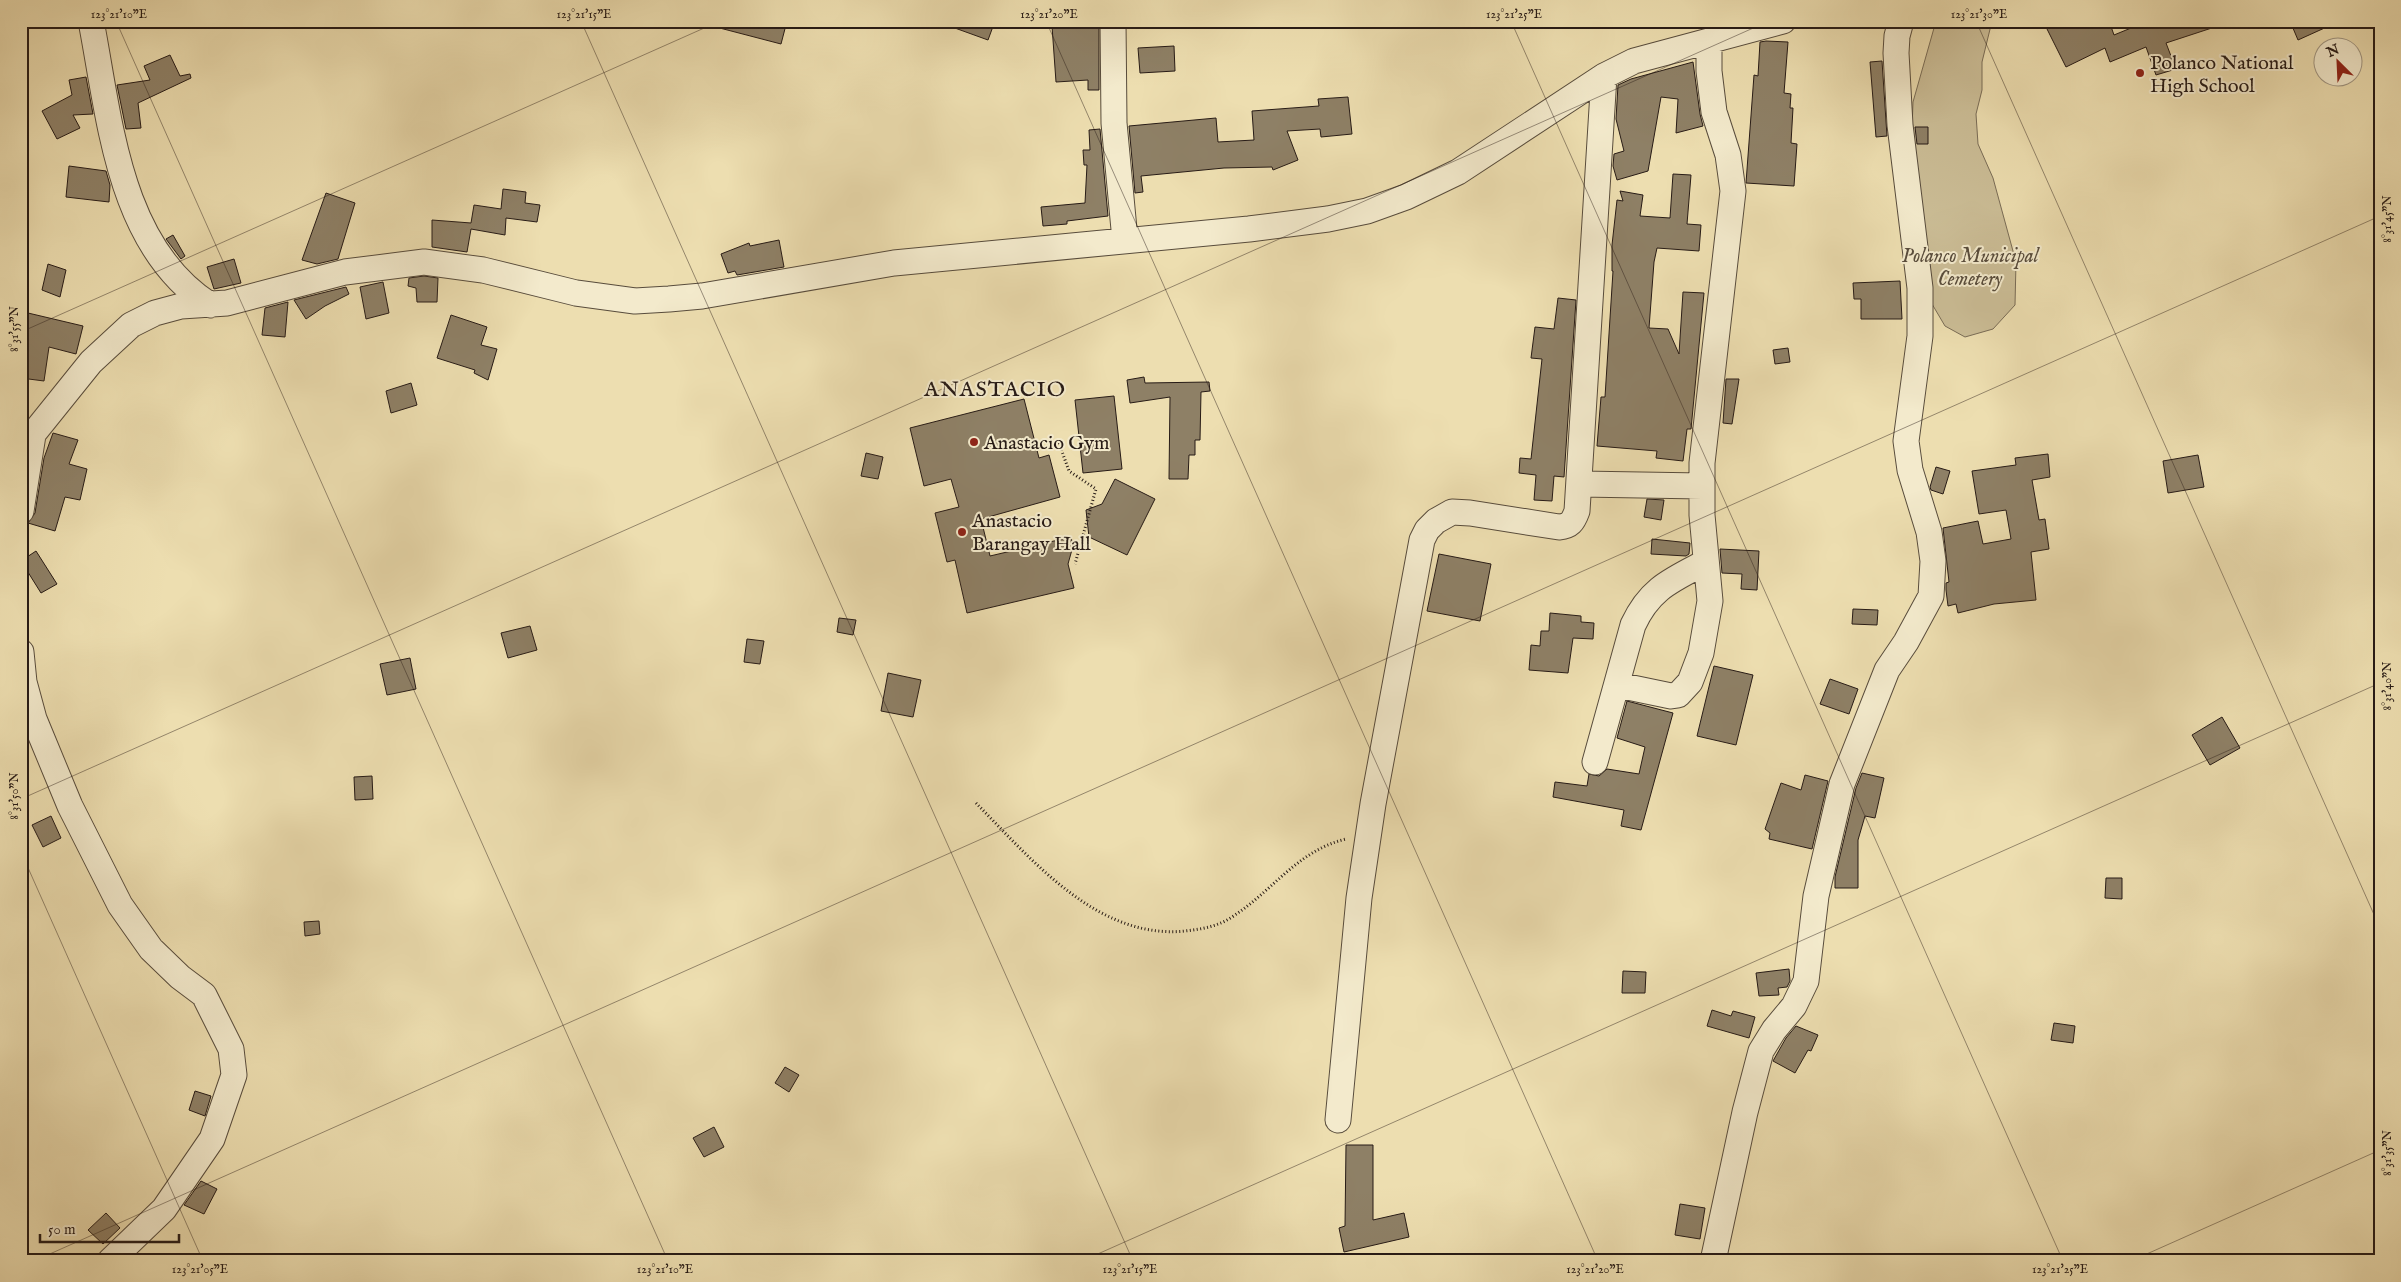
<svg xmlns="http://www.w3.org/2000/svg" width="2401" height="1282" font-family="'IM FELL English',serif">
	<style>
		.green { fill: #cbbd96; stroke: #796c56 }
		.building { fill: #8e8066; stroke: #271b16 }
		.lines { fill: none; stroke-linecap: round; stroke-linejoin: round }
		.minor-casing { stroke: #584c3c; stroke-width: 27 }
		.path { stroke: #271b16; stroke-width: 3; stroke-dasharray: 1 2.5; stroke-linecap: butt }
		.minor { stroke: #f3eacc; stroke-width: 25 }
		.ticks { fill: none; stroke: #271b16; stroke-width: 1; stroke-opacity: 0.45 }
		.poi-dot { fill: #8f2418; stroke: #f3eacc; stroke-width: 2 }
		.labels { text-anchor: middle; stroke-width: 4; stroke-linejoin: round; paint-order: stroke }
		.poi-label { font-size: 20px; fill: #271b16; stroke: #f3eacc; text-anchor: start }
		.park-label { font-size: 20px; font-style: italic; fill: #584c3c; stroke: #f3eacc }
		.quarter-label { font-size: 22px; letter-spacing: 1px; fill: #271b16; stroke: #f3eacc }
		.neatline { fill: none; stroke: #271b16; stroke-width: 2 }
		.ticks-label { font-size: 12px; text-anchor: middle; fill: #271b16 }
	</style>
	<rect width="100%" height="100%" fill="#eddeb0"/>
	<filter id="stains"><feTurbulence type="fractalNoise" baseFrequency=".004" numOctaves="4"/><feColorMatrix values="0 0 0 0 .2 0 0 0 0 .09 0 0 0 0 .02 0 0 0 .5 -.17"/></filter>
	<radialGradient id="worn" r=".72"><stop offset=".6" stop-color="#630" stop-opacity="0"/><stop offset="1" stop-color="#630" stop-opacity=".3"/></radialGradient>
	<!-- green -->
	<path class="green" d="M1936 21H1992L1982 62V90L1976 114 1978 144 1993 178 2016 262 2015 305 1993 329 1965 337 1945 326 1932 304 1911 158 1913 102Z"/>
	<!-- building -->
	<path class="building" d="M713 21H787L781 44 712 26Z
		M941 21H995L988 40 941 23Z
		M1089 21H1099V90H1088V80L1056 82 1052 26 1089 27Z
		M2043 21H2109L2114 35 2148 21H2223L2224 24 2166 43 2176 69 2156 75 2146 47 2110 62 2105 48 2066 67Z
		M2290 21H2340L2298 40Z
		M1766 41 1788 42 1784 93 1791 94 1790 108H1793L1791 143 1797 144 1794 186 1746 183 1754 75 1758 76 1760 42Z
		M1174 46 1175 71 1140 73 1138 48Z
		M170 55 180 76 190 74 191 78 138 103 141 128 126 129 117 85 150 80 144 66Z
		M1882 61 1887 136 1876 137 1870 62Z
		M1693 62 1700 114 1703 126 1676 133 1678 99 1661 97 1648 171 1617 180 1613 166 1614 154 1624 151 1616 119 1618 85 1631 79Z
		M86 77 93 114 73 115 80 128 57 139 42 111 72 95 69 80Z
		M1348 97 1352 134 1321 137 1320 129 1287 131 1298 160 1273 170 1272 167 1224 168 1141 176 1143 192 1135 193 1129 126 1216 118 1218 142 1254 140 1252 111 1319 106 1318 99Z
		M1915 127H1928V144H1917Z
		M1100 129 1108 216 1067 221V224L1043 226 1041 207 1085 203 1087 165H1084L1083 150H1090L1089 130Z
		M69 166 106 171 110 185 109 202 66 197Z
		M1673 174 1691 175 1687 224 1701 225 1699 251 1657 248 1654 262 1649 328 1668 329 1679 354 1683 292 1704 293 1691 429H1687L1683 461 1656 458 1657 451 1597 446 1601 397H1605L1613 271H1612V245L1617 200 1623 201 1620 191 1643 195 1640 216 1670 218Z
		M503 189 526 192 525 203 540 205 537 222 506 218 505 235 471 229 467 252 432 247V220L471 223 474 205 501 209Z
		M326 193 355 203 338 259 317 264 302 260Z
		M173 235 185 256 181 259 166 239Z
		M779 240 784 267 737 275 735 271 728 273 721 254 749 243 750 246Z
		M234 259 241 283 214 289 207 267Z
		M48 264 66 270 60 297 42 290Z
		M424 276 438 278 437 302H417L416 288 408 286 409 278Z
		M1900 281 1902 319H1861V299H1854L1853 283Z
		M383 282 389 313 366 319 360 287Z
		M346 287 349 294 325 306 306 319 294 300Z
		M1558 298 1576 300 1564 477 1554 476 1552 501 1534 500 1536 475 1519 473 1520 458 1531 459 1542 359 1531 358 1535 327 1554 329Z
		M288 302 285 337 262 335 265 308Z
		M28 313 83 326 76 354 49 347 44 381 21 378 26 342 22 341Z
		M451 315 487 327 481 345 497 349 488 380 474 373 475 370 437 358Z
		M1788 348 1790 362 1775 364 1773 350Z
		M1144 377 1145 383 1209 382 1210 391 1201 392 1200 440H1195V455H1189L1188 479H1169L1170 397 1130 403 1127 380Z
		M1726 379H1739L1732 424 1723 423Z
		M411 383 417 405 391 413 386 391Z
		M1114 396 1122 469 1083 473 1075 400Z
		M1024 399 1039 458 1049 455 1060 497 981 519 990 556 1071 537 1073 546 1068 564 1074 588 967 613 955 560 947 562 935 513 959 507 951 479 924 486 910 428Z
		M53 433 78 440 69 464 87 469 80 500 65 497 55 531 28 523 35 513 44 458Z
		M866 453 883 457 878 479 861 476Z
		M2048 454 2050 477 2032 480 2039 520 2045 519 2049 549 2031 552 2036 600 1994 604 1958 613 1956 604 1948 606 1946 590V583L1949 582 1943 528 1978 521 1983 544 2011 539 2006 510 1979 514 1972 471 2016 465 2015 458Z
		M2198 455 2204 487 2168 493 2163 461Z
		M1936 467 1950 471 1943 494 1931 490 1930 487Z
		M1115 479 1155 499 1127 555 1089 537 1086 510 1102 504Z
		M1647 499 1664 500 1661 520 1644 517Z
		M1652 539 1690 543 1689 554 1686 556 1651 554Z
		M1720 549 1759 551 1757 590 1741 589 1742 574 1722 573Z
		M36 551 57 584 41 593 21 561Z
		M1439 554 1491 564 1480 621 1427 611Z
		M1853 609 1878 610 1877 625 1852 624Z
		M1550 613 1581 616V622L1594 623 1593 639 1573 638 1568 673 1529 670 1531 645 1540 646 1541 631H1549Z
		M839 618 856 620 853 635 837 632Z
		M530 626 537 650 508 658 501 633Z
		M747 639 764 641 760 664 744 662Z
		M410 658 416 689 387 695 380 664Z
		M1714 666 1753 675 1736 745 1697 736Z
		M888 673 921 680 913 717 881 711Z
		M1830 679 1858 689 1849 714 1820 704Z
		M1627 701 1673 713 1641 830 1621 826 1624 810 1553 797 1555 782 1587 786 1589 774 1599 776 1607 769 1639 774 1645 747 1617 738Z
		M2222 717 2240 748 2210 765 2192 735Z
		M1862 773 1884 778 1875 818 1865 816 1858 840V888H1835V877L1856 788Z
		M1805 775 1828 781 1812 849 1769 839 1770 833 1765 829 1781 783 1801 790Z
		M372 776 373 799 355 800 354 777Z
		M51 816 61 838 43 847 32 825Z
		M2106 878H2122V899L2105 898Z
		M319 921 320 934 305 936 304 922Z
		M1789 969 1790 981 1787 987 1778 988 1779 995 1759 996 1756 973Z
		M1623 971 1646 972 1645 993H1622Z
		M1712 1010 1731 1016 1733 1011 1755 1017 1749 1038 1707 1026Z
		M2054 1023 2075 1026 2073 1043 2051 1040Z
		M1796 1026 1818 1035 1811 1051 1808 1050 1795 1073 1773 1061 1786 1038Z
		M785 1067 799 1075 789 1092 775 1083Z
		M195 1091 211 1096 205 1116 189 1110Z
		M714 1127 724 1147 704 1157 693 1138Z
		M1346 1145H1373V1220L1404 1213 1409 1237 1344 1252 1339 1228 1345 1226Z
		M201 1181 217 1189 204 1214 184 1205Z
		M1680 1204 1705 1208 1700 1239 1675 1235Z
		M106 1213 120 1228 103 1244 88 1230Z"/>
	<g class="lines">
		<defs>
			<path id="minor" d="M91 21C110 119 118 246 210 305
				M1113 21 1114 123 1125 240
				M21 449 91 362 131 325 155 313 181 306 227 303 345 272 424 262 483 270 576 293 635 301 669 299 702 296 894 263 1249 229 1328 219 1367 211 1406 197 1458 172 1604 76 1634 61 1783 21
				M1580 484 1702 486
				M21 511 33 435
				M21 652 24 682 34 719 70 806 120 905 151 949 180 977 204 995 231 1049 234 1075 212 1139 164 1209 110 1261
				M1618 685 1671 696 1678 695 1690 682 1701 653 1710 601 1702 515V463L1733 191 1728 155 1714 112 1709 71V41
				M1595 762 1633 625C1650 588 1672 580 1706 562
				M1338 1120 1359 898 1373 804 1422 540 1427 530 1436 521 1452 512 1470 513 1559 527C1570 526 1573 522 1577 511L1604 76
				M1713 1261 1745 1112 1761 1051 1774 1030 1794 1006 1806 981 1816 896 1842 784 1887 670 1906 642 1931 596 1933 561 1929 532 1910 470 1906 441 1920 336V288L1900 125 1896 53 1897 36 1901 21"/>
		</defs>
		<!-- minor casing -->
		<use href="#minor" class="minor-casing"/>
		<!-- path -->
		<path class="path" d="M1059 443 1069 471 1096 489 1075 564
			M976 803C1032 860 1098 940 1185 931 1203 929 1220 926 1235 915 1274 889 1299 850 1346 839"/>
		<!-- minor -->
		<use href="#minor" class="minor"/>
	</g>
	<!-- ticks -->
	<path class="ticks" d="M116 21 668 1261M581 21 1133 1261M1046 21 1598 1261M1511 21 2063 1261M1976 21 2380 928M21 332 720 21M21 799 1769 21M21 852 203 1261M34 1261 2380 216M1082 1261 2380 683M2131 1261 2380 1150"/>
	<!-- markers -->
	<g class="poi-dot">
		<circle cx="2140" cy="73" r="5"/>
		<circle cx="974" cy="442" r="5"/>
		<circle cx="962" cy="532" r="5"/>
	</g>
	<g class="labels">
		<!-- poi labels -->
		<g class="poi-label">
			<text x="2150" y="69">Polanco National<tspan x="2150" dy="23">High School</tspan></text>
			<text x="984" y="449">Anastacio Gym</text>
			<text x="972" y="527">Anastacio<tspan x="972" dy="23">Barangay Hall</tspan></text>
		</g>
		<!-- park labels -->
		<g class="park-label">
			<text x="1970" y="262">Polanco Municipal<tspan x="1970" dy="23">Cemetery</tspan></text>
		</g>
		<!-- quarter labels -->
		<g class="quarter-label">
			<text x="995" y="396">ANASTACIO</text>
		</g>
	</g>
	<!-- margin -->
	<rect width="2401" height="1282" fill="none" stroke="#eddeb0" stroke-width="55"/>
	<!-- north arrow -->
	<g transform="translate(2338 62) rotate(336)"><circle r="24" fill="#f3eacc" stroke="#a19783"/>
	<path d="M0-4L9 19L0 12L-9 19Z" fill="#8f2418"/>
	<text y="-8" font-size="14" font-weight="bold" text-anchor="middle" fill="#271b16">N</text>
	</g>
	<!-- scale -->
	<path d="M40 1234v8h139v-8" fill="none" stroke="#271b16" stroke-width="2.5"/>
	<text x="48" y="1234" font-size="15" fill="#271b16" stroke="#f3eacc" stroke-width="4" paint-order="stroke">50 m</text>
	<rect x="28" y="28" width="2346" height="1226" class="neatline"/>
	<g class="ticks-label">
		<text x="119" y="18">123°21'10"E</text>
		<text x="584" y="18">123°21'15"E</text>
		<text x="1049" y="18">123°21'20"E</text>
		<text x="1514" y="18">123°21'25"E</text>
		<text x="1979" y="18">123°21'30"E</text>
		<text transform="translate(2387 219) rotate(-90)" y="4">8°31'45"N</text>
		<text transform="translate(14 329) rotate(-90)" y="4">8°31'55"N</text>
		<text transform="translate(2387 686) rotate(-90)" y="4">8°31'40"N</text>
		<text transform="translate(14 796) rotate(-90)" y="4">8°31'50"N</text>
		<text transform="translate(2387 1153) rotate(-90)" y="4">8°31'35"N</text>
		<text x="200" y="1273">123°21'05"E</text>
		<text x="665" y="1273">123°21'10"E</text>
		<text x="1130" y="1273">123°21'15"E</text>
		<text x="1595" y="1273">123°21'20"E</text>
		<text x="2060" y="1273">123°21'25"E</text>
	</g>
	<rect width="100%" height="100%" filter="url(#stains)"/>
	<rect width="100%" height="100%" fill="url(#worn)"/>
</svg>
